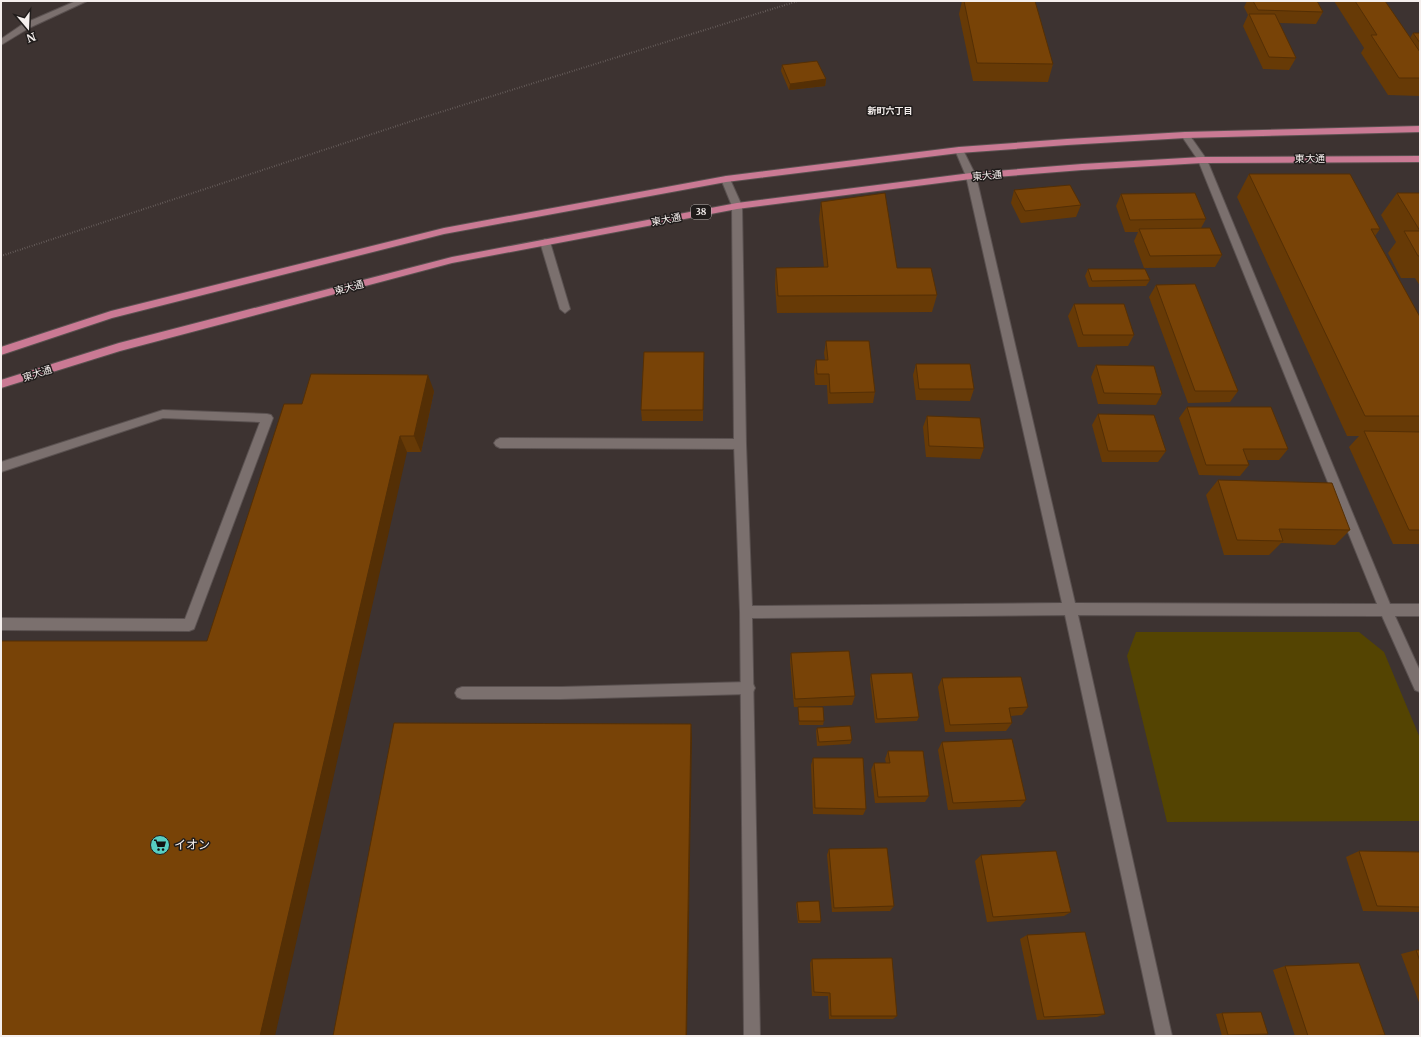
<svg xmlns="http://www.w3.org/2000/svg" width="1421" height="1037" font-family="Merriweather,'Noto Sans JP',serif">
	<style>
		.green { fill: #544402 }
		.lines { fill: none; stroke-linecap: round; stroke-linejoin: round }
		.service-casing { stroke: #5a5150; stroke-width: 2 }
		.minor-casing { stroke: #5a5150; stroke-width: 2 }
		.trunk-casing { stroke: #5a5150; stroke-width: 2 }
		.path { stroke: #817876; stroke-width: 2; stroke-dasharray: 0.5 2; stroke-linecap: butt }
		.service { fill: #7b706e; fill-rule: evenodd }
		.minor { fill: #7b706e; fill-rule: evenodd }
		.trunk { fill: #ca7a94; fill-rule: evenodd }
		.wall { fill: #673a06 }
		.shaded-wall { fill: #542f05 }
		.building { fill: #784307; stroke: #542f05 }
		.labels { text-anchor: middle; stroke-width: 3; stroke-linejoin: round; paint-order: stroke }
		.far-neighbourhood-label { font-size: 9px; font-weight: bold; fill: #f5efed; stroke: #201c1b }
		.shield { fill: #201c1b; stroke: #b5b0ae; stroke-width: 1 }
		.shield-label { font-size: 9px; font-weight: bold; fill: #f5efed }
		.street-label { font-size: 10px; fill: #f5efed; stroke: #201c1b }
		.near-poi-label { font-size: 12px; fill: #f5efed; stroke: #201c1b; text-anchor: start }
	</style>
	<rect width="100%" height="100%" fill="#3d3331"/>
	<!-- green -->
	<path class="green" d="M1136 632H1359L1384 652 1420 738V821L1167 822 1127 656Z"/>
	<g class="lines">
		<defs>
			<path id="service" d="M76 1H87L29 28 1 45V39L23 24Z
				M545 239 550 242 570 309 565 313 560 309 540 242Z
				M163 410 267 414 271 415 273 418 194 629 189 631 1 630V618L185 619 260 422 163 418 1 472V462Z
				M500 438 740 439 744 441 746 444 744 447 740 449 500 448 496 446 494 443 496 440Z
				M748 682 753 684 755 688 753 692 748 694 561 699H462L457 697 455 693 457 689 462 687H561Z"/>
			<path id="minor" d="M1185 132 1188 133 1207 160 1390 604H1420V616H1395L1420 671V692L1415 690 1382 616 1078 615 1172 1036H1156L1065 615 752 618 760 1036H744L740 612 734 444 732 206 721 179 726 176 729 177 742 206 746 444 752 606 1062 603 966 176 955 150 959 147 963 150 976 176 1075 603 1377 604 1198 160 1181 135Z"/>
			<path id="trunk" d="M1420 126V132L1185 138 1067 145 959 153 726 182 444 234 112 318 1 355V347L111 311 444 228 726 176 959 147 1067 139 1185 132Z
				M1420 156V162L1202 163 1082 170 971 179 737 209 452 263 120 351 1 388V380L119 343 452 257 737 203 971 173 1082 164 1202 157Z"/>
		</defs>
		<!-- service casing -->
		<use href="#service" class="service-casing"/>
		<!-- minor casing -->
		<use href="#minor" class="minor-casing"/>
		<!-- trunk casing -->
		<use href="#trunk" class="trunk-casing"/>
		<!-- path -->
		<path class="path" d="M1 256 415 120 798 1"/>
		<!-- service -->
		<use href="#service" class="service"/>
		<!-- minor -->
		<use href="#minor" class="minor"/>
		<!-- trunk -->
		<use href="#trunk" class="trunk"/>
	</g>
	<!-- wall -->
	<path class="wall" d="M962 1H964L1053 64 1048 82 973 81 959 14Z
		M1247 1H1317L1323 12 1316 24 1279 23 1296 58 1289 70 1263 69 1243 26 1248 15 1244 7Z
		M1334 1H1385L1410 38 1413 33H1420V96L1388 95 1361 53 1364 48Z
		M782 65 826 79 825 86 789 90 781 71Z
		M1249 174 1380 229 1375 236 1420 317V544H1393L1349 447 1359 436H1347L1237 197Z
		M1014 190 1081 205 1076 217 1021 223 1011 203Z
		M1397 193H1420V286L1415 278H1401L1388 253 1396 242 1381 215Z
		M1121 194 1206 219 1201 228 1222 255 1215 267 1144 268 1134 241 1138 232H1125L1116 206Z
		M821 202 897 268 937 295 932 312 777 313 775 285 776 268 824 267 819 219Z
		M1088 269 1150 280 1146 286 1089 287 1085 276Z
		M1156 285 1238 391 1230 402 1188 403 1149 297Z
		M1074 304 1134 335 1128 346 1078 347 1068 316Z
		M826 341 875 392 873 403 828 404 827 385H815L814 371 816 360H825L824 353Z
		M704 352 703 421H642L641 410Z
		M916 364 974 389 970 401 916 400 913 375Z
		M1096 365 1162 394 1156 405 1098 404 1091 377Z
		M434 391 421 452H407L207 641 302 404Z
		M1187 407 1288 449 1279 460H1247L1249 465 1240 476 1199 475 1179 418Z
		M1098 414 1166 451 1158 462H1102L1092 425Z
		M927 416 984 448 980 459 926 457 923 427Z
		M1218 480 1350 530 1335 545 1281 543 1269 555H1224L1206 495Z
		M791 653 855 696 852 705 794 707 790 661Z
		M871 674 919 717 917 721 875 723 870 679Z
		M942 678 1028 707 1022 715 1011 716 1012 723 1006 731 945 732 938 687Z
		M798 707 824 721 823 725H799L798 711Z
		M817 728 852 740 850 744 817 746 816 731Z
		M942 742 1026 800 1020 807 948 810 938 750Z
		M888 751 929 796 925 802 875 803 871 770 874 763H886L885 759Z
		M813 758 866 809 863 815 813 814 811 765Z
		M829 849 894 906 890 911 832 912 827 855Z
		M1359 851 1420 852V912L1363 911 1346 857Z
		M981 855 1071 912 1064 916 987 922 975 861Z
		M797 902 821 921 820 923H798L796 905Z
		M1027 935 1105 1014 1097 1017 1037 1020 1020 939Z
		M1416 950H1420V1005L1401 954Z
		M812 959 897 1016 893 1019H829L828 996H812L810 963Z
		M1285 966 1385 1035 1379 1036H1295L1273 970Z
		M1222 1013 1268 1034 1262 1035 1222 1036 1216 1014Z"/>
	<!-- shaded-wall -->
	<path class="shaded-wall" d="M826 79 825 86 789 90 790 84Z
		M428 375 434 391 421 452 414 436Z
		M400 436 407 452 275 1036H260Z
		M691 724 692 738 687 1036H686Z"/>
	<!-- building -->
	<path class="building" d="M964 1H1035L1053 64 977 63Z
		M1253 1H1317L1323 12 1258 10Z
		M1355 1H1385L1420 52V78H1399L1371 35H1377Z
		M1249 14H1275L1296 58 1269 57Z
		M1413 33H1420V43Z
		M817 61 826 79 790 84 782 65Z
		M1249 174H1350L1380 229H1371L1420 317V416H1365Z
		M1070 185 1081 205 1025 211 1014 190Z
		M885 193 897 268H931L937 295 778 296 776 268 828 267 821 202Z
		M1195 193 1206 219 1130 220 1121 194Z
		M1397 193H1420V256H1418L1404 231H1420Z
		M1210 228 1222 255 1150 256 1139 229Z
		M1088 269H1145L1150 280 1092 281Z
		M1195 284 1238 391H1195L1156 285Z
		M1074 304H1124L1134 335H1083Z
		M826 341H869L875 392 830 393 829 374H817L816 360H828Z
		M644 352H704L703 410H641Z
		M916 364H970L974 389H919Z
		M1096 365 1154 366 1162 394 1104 393Z
		M311 374 428 375 414 436H400L260 1036H1V641H207L284 404H302Z
		M1187 407H1271L1288 449H1243L1249 465H1206Z
		M1098 414 1154 415 1166 451H1108Z
		M927 416 980 418 984 448 929 446Z
		M1364 431 1420 432V530H1409Z
		M1218 480 1332 483 1350 530 1279 529 1283 541 1237 540Z
		M849 651 855 696 795 699 791 653Z
		M912 673 919 717 877 719 871 674Z
		M1021 677 1028 707 1009 708 1012 723 950 725 942 678Z
		M798 707H823L824 721H799Z
		M394 723 691 724 686 1036H333Z
		M850 726 852 740 819 742 817 728Z
		M1012 739 1026 800 953 803 942 742Z
		M888 751H923L929 796 878 797 874 763H890Z
		M813 758H863L866 809 815 808Z
		M887 848 894 906 834 908 829 849Z
		M1056 851 1071 912 993 917 981 855Z
		M1359 851 1420 852V907L1377 906Z
		M819 901 821 921H799L797 902Z
		M1085 932 1105 1014 1044 1017 1027 935Z
		M1416 950H1420V961Z
		M892 958 897 1016H831L830 993 814 992 812 959Z
		M1359 963 1385 1035 1365 1036H1308L1285 966Z
		M1261 1012 1268 1034 1228 1035 1222 1013Z"/>
	<!-- icons -->
	<defs>
		<symbol id="supermarket-disc" viewBox="-11 -11 22 22"><circle r="9.5" fill="#57cec2" stroke="#201c1b"/><path d="M-6-5.5h2.5l.6 2H6L4.5 2H-2.5L-4.4-4H-6ZM-1.5 3.2a1.3 1.3 0 1 0 .1 0ZM3 3.2a1.3 1.3 0 1 0 .1 0Z" fill="#111"/></symbol>
	</defs>
	<g fill-rule="evenodd">
		<use href="#supermarket-disc" x="149" y="834" width="22" height="22"/>
	</g>
	<g class="labels">
		<!-- far-neighbourhood labels -->
		<g class="far-neighbourhood-label">
			<text x="890" y="114">新町六丁目</text>
		</g>
		<!-- shield labels -->
		<rect class="shield" x="691" y="205" width="20" height="14" rx="3"/>
		<g class="shield-label">
			<text x="701" y="215">38</text>
		</g>
		<!-- street labels -->
		<g class="street-label">
			<text x="1310" y="162">東大通</text>
			<text transform="translate(987 175) rotate(-5)" y="4">東大通</text>
			<text transform="translate(666 219) rotate(-11)" y="4">東大通</text>
			<text transform="translate(349 287) rotate(-15)" y="4">東大通</text>
			<text transform="translate(37 373) rotate(-18)" y="4">東大通</text>
		</g>
		<!-- near-poi labels -->
		<g class="near-poi-label">
			<text x="174" y="849">イオン</text>
		</g>
	</g>
	<!-- border -->
	<rect width="1421" height="1037" fill="none" stroke="#f5efed" stroke-width="4"/>
	<!-- north arrow -->
	<g transform="translate(28 28) rotate(161)" stroke="#201c1b" stroke-width="3" paint-order="stroke">
	<path d="M0-3L7 15L0 10L-7 15Z" fill="#f5efed"/>
	<text y="-6" font-size="11" font-weight="bold" text-anchor="middle" fill="#f5efed">N</text>
	</g>
</svg>
